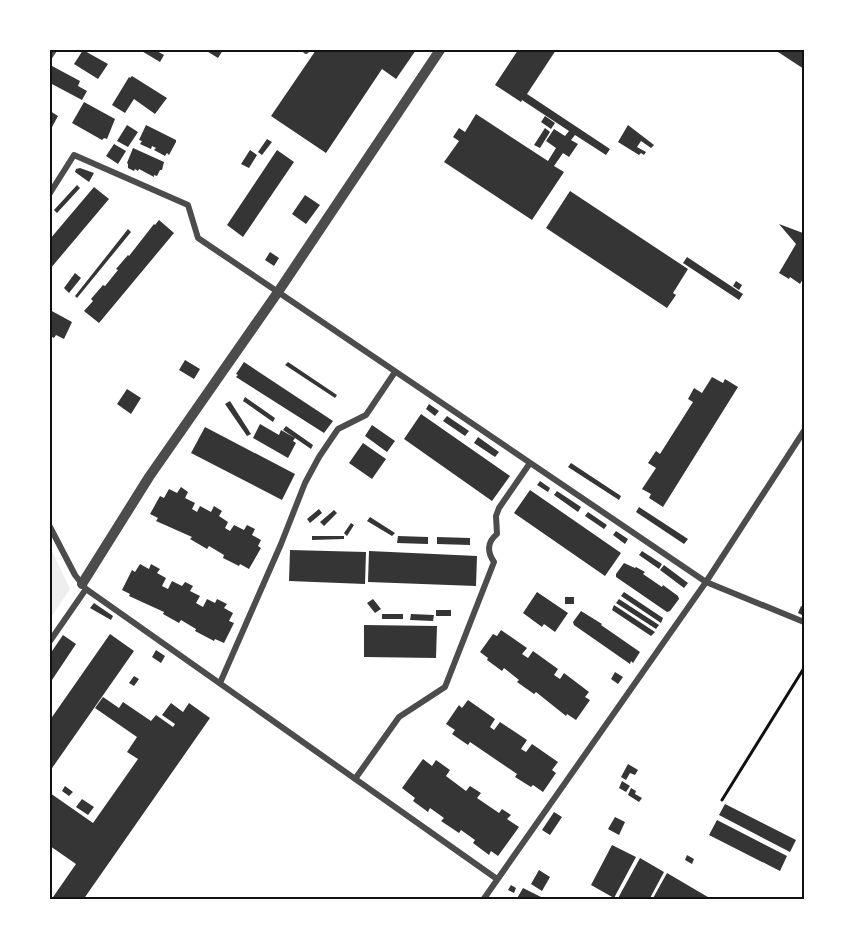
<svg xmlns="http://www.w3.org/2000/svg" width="854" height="949" font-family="'Times New Roman',serif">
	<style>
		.green { fill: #eee }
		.building { fill: #353535 }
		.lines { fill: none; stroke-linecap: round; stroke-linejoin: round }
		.path { stroke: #111; stroke-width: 3 }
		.minor { stroke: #4c4c4c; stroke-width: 6 }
		.tertiary { stroke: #4c4c4c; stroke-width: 10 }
		.neatline { fill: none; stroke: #111; stroke-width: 2 }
	</style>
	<rect width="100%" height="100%" fill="#fff"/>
	<!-- green -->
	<path class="green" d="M50 547 70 589 50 619Z"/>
	<!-- building -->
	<path class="building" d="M83 50 108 64 98 79 74 64Z
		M140 50H155L164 55 160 62Z
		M205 50H223L218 58Z
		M316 50H416L396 79 382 69 326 153 271 116Z
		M518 50H556L527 94 610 149 606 155 575 135 571 140 578 144 569 157 563 153 554 166 564 172 532 220 444 162 459 141 453 137 459 128 465 132 476 114 548 161 556 148 546 141 554 129 565 136 569 131 522 100 521 102 495 85Z
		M775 50H804V69Z
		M52 66 80 81 78 86 87 91 82 100 50 83V70Z
		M132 76 167 98 155 114 134 99 125 113 112 105 129 77 130 78Z
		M84 102 115 119 107 139 104 138 102 140 72 123Z
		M50 111 58 116 52 127 50 126Z
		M545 116 555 123 551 129 541 122Z
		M127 125 138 132 128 147 117 141Z
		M146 125 176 140V142L169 155 167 153 165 156 154 150 156 148 152 146 151 149 140 144 142 141 139 140Z
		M628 125 654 145 651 148 641 141 637 147 646 152 644 155 641 153 639 155 618 142Z
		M545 128 550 132 540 148 534 145Z
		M267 139 272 142 262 155 258 152Z
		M114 144 126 151 118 164 106 156Z
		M133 148 164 162 162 170H160L157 176 154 175V177L139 169 138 171 135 169 134 171 128 168V164L127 163Z
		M250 150 257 155 249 168 241 164Z
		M277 150 294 162 243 237 227 225Z
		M80 168 94 173 89 182 75 172 76 169Z
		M77 185 80 188 57 213 54 210Z
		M94 187 109 199 50 269V239Z
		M570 191 688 269 673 293 676 295 667 308 546 228Z
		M305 195 320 205 306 224 292 214Z
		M159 220 174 233 99 323 84 311 93 301 91 299 103 285 105 286 118 270 116 269 128 255 129 256 154 224 155 225Z
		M779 224 803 233 804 231V277L800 284 790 277 789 279 779 273 796 244Z
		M128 229 131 232 77 298 75 296Z
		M270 252 279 258 274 266 265 260Z
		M687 257 743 294 739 300 683 263Z
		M75 273 81 278 69 293 64 288Z
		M736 281 742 285 739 290 733 286Z
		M50 310 72 322 64 339 56 335 54 338 50 336Z
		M185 360 200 369 194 379 179 370Z
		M244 362 333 421 324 433 236 377 238 375 236 374Z
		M288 362 337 395 335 398 285 365Z
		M712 377 723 383 725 379 738 387 663 507 649 498 651 494 642 489 656 468 648 463 656 451 660 454 693 402 688 399 694 388 702 393Z
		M127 389 141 398 131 414 117 404Z
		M245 397 275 418 273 422 243 401Z
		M230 401 251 434 247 436 225 404Z
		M429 404 439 411 435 416 426 409Z
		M421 414 510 476 492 501 404 439Z
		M447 416 469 431 465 436 443 421Z
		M260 424 279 435 281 430 295 438 283 430 286 426 313 445 311 449 295 438 293 441 296 443 288 458 253 438Z
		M372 425 395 441 387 452 365 436Z
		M205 427 295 474 282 500 191 453Z
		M478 437 499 452 495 457 474 443Z
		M363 443 386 459 372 479 349 463Z
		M571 463 621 496 619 500 568 467Z
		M540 481 550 488 548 492 537 485Z
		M181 487 188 492 185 498 195 503 192 509 197 512 200 506 211 512 214 506 222 511 219 516 228 522 225 528 230 531 234 525 244 530 247 525 255 529 252 535 261 540 258 546 261 548 249 569 240 564 239 566 223 558 224 555 209 546 207 549 190 539 192 537 156 521 158 518 150 514 160 496 164 498 169 489 177 493Z
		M530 490 621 553 605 576 514 513Z
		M557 491 581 507 578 512 554 495Z
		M639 507 688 539 684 544 636 512Z
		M319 509 322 513 310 523 307 519Z
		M334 510 337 513 324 526 320 522Z
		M588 512 607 525 604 529 585 516Z
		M370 517 395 533 392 536 367 521Z
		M351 523 354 525 347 536 344 533Z
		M616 531 628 539 625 544 613 535Z
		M312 536H344V539L312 540Z
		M398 536 428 537V544L397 543Z
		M437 537 470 538V545L437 544Z
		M290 550 366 552 365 584 289 581Z
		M369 551 477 556 476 586 368 582Z
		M642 551 662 564 659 569 639 555Z
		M624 563 635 568 636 567 645 572 643 574 662 587 663 585 678 596 679 599 670 611 667 612 616 577V574Z
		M140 564 149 569 151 564 160 569 157 573 166 578 162 586 168 589 172 581 182 586 185 582 193 586 190 591 200 596 196 603 203 607 207 599 215 603 217 599 227 604 224 608 233 613 229 621 234 623 224 643 215 639 214 641 195 631 196 629 181 620 179 623 163 614 164 612 129 596 130 594 122 590 132 570 135 572Z
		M664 565 688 583 684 588 660 570Z
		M537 592 568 613 555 632 544 624 542 627 523 613Z
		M624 592 663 618 661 623 621 596Z
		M565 597H574V604H565Z
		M373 599 381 609 375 613 367 603Z
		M619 599 659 625 656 629 616 603Z
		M94 603 113 616 111 620 90 608Z
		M614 605 655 632 651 636 612 610Z
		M801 606 804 607V616L798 613Z
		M436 610H451V616H436Z
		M581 611 602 624 601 625 640 652 633 663 631 661 630 664 574 625 573 622Z
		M382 614H403V619H382Z
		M411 614 434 615 433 621 410 620Z
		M364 625 437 626 436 658 364 657Z
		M501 630 527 648 522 654 528 658 533 651 558 669 554 675 560 679 564 673 589 692 585 697 590 700 576 720 567 714 566 716 536 692 534 694 517 682 519 680 504 668 502 671 487 660 488 658 480 652 493 634 497 636Z
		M110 634 134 651 50 771V720Z
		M63 635 76 644 50 683V654Z
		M156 650 165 656 161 663 152 657Z
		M615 672 623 677 618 684 611 679Z
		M134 676 139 679 134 686 129 683Z
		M103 697 119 708 123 702 151 721 156 715 173 727 175 724 162 715 171 703 183 712 189 703 210 718 83 900H51L76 864 50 846V793L93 823 138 759 127 752 137 737 95 708Z
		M468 700 495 719 490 727 494 730 500 722 527 740 521 749 526 752 532 744 558 762 552 770 556 773 543 792 533 785 531 787 515 777 517 774 470 742 468 745 452 734 455 730 446 724 459 705 462 708Z
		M423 759 432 766 436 760 450 770 446 776 466 791 470 786 481 793 477 798 499 813 502 809 511 815 507 819 519 827 498 856 491 851 489 855 473 843 475 840 461 830 459 833 441 821 444 818 430 808 428 812 413 801 415 798 402 788Z
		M628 764 638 770 635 775 630 773 626 780 621 777Z
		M622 781 630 786 626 792 619 788Z
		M65 786 73 792 69 796 62 791Z
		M631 788 636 791 635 794 642 798 639 802 628 795Z
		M82 799 94 807 88 815 76 807Z
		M725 804 796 840 790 852 719 815Z
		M554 812 562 817 550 835 542 830Z
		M615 817 625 822 619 835 608 829Z
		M717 820 787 856 780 871 709 835Z
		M612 845 636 857 614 898 591 885Z
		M687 855 694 859 692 864 685 860Z
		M640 858 664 872 649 900H617Z
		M539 870 550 877 542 891 531 884Z
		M667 873 713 900H652Z
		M511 885 516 888 514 893 508 890Z
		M523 888 547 900H516Z"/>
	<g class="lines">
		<!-- path -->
		<path class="path" d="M722 800 804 668"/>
		<!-- minor -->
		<path class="minor" d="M306 51 307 50
			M50 56 54 50
			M50 193 74 155 188 205 198 238 278 292 706 582 804 622
			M50 527 75 575 86 589 497 879
			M50 641 86 589
			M220 683 281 544 305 483 319 457 338 429 366 415 395 372
			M355 779 399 717 445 687 494 562C487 552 487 542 497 534L496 516 499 508 530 463
			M483 900 706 582 804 431"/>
		<!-- tertiary -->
		<path class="tertiary" d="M82 584 149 477 278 292 440 50"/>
	</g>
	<!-- border -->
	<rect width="854" height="949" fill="none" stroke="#ffffff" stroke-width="102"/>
	<rect x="51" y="51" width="752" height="847" class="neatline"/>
</svg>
